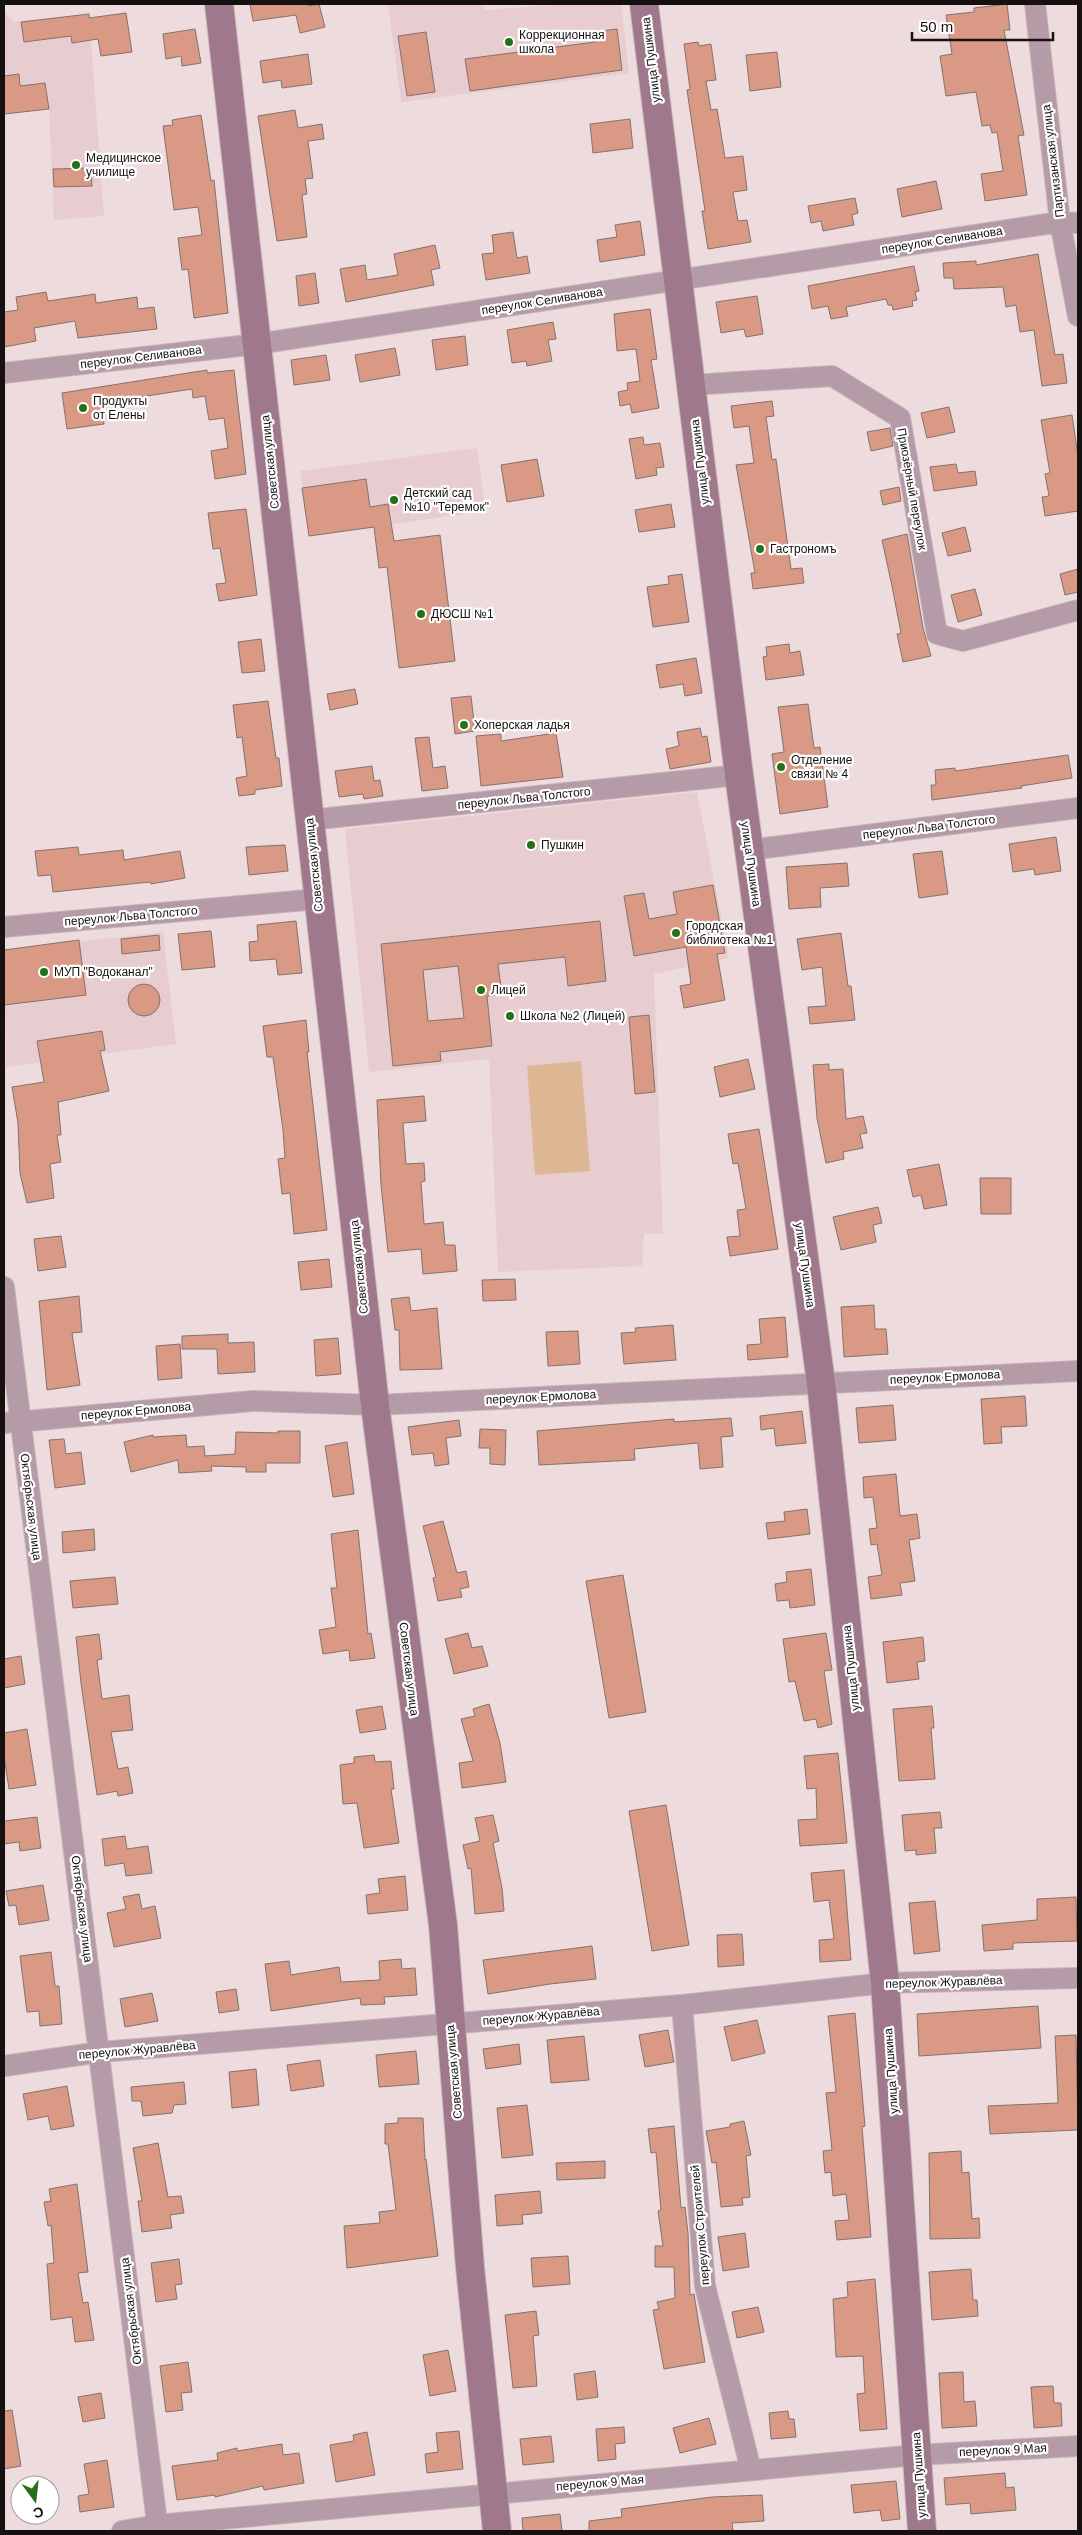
<svg xmlns="http://www.w3.org/2000/svg" width="1082" height="2535" font-family="Helvetica,sans-serif">
	<style>
		.built { fill: #e8cdd0 }
		.green { fill: #ddb693 }
		.building { fill: #d99985; stroke: #82736e; fill-rule: evenodd }
		.lines { fill: none; stroke-linecap: round; stroke-linejoin: round }
		.street-casing { stroke: #c7b6b8; stroke-width: 22 }
		.secondary-casing { stroke: #c7b6b8; stroke-width: 30 }
		.street { stroke: #b59aa8; stroke-width: 20 }
		.secondary { stroke: #9f788c; stroke-width: 28 }
		.poi-dot { fill: #247117; stroke: #fff; stroke-width: 2 }
		.labels { text-anchor: middle; stroke-width: 4.5; stroke-linejoin: round; paint-order: stroke }
		.poi-label { font-size: 12px; fill: #161010; stroke: #fff; text-anchor: start }
		.street-label { font-size: 12px; fill: #161010; stroke: #fff }
	</style>
	<rect width="100%" height="100%" fill="#eedbdd"/>
	<!-- built -->
	<path class="built" d="M388 4H483L484 10 567 4H621L629 73 401 102Z
		M4 12 14 22 89 14 104 216 54 220 49 109 4 114Z
		M477 448 486 511 309 536 300 471Z
		M697 792 729 958 654 974 663 1234 644 1233 642 1266 498 1272 489 1059 369 1072 345 829Z
		M163 932 176 1044 6 1067 4 950Z"/>
	<!-- green -->
	<path class="green" d="M581 1061 590 1171 535 1175 527 1066Z"/>
	<!-- building -->
	<path class="building" d="M250 4H308V6L319 4 325 27 300 33 296 15 253 21Z
		M1007 4 1010 30H1004L1024 135 1018 136 1027 195 985 201 981 174 1003 171 997 132 992 133 990 125 982 126 976 92 946 96 940 56 952 54 946 15 974 12V8Z
		M126 13 132 52 101 56 98 39 72 43 71 36 24 42 21 22 89 14V18Z
		M195 29 201 63 182 66 181 56 166 59 163 34Z
		M617 29 622 70 470 91 465 59 595 42 593 32Z
		M426 32 435 92 407 96 398 36Z
		M698 42 699 46 711 44 716 80 706 81 711 110 717 109 725 158 743 156 747 190 733 192 738 221 747 220 751 242 708 249 702 211H705L687 90 690 89 684 44Z
		M777 52 781 87 750 91 746 55Z
		M308 54 312 84 282 88 281 80 263 83 260 61Z
		M19 74 20 86 45 83 49 109 4 114V76Z
		M295 110 298 128 322 124 324 139 308 141 313 178 305 179 307 194 302 195 307 237 277 241 258 116Z
		M201 115 211 181 214 180 228 313 194 318 188 269 182 270 178 238 202 235 198 207 174 210 163 126 173 125 172 120Z
		M630 119 633 148 593 153 590 124Z
		M91 168 92 186 54 187 53 169Z
		M936 181 942 209 902 217 897 189Z
		M855 198 858 213 852 215 854 225 823 231 821 221 811 223 808 206Z
		M640 221 645 255 600 262 597 240 617 237 615 225Z
		M513 232 517 258 527 256 530 273 486 280 482 254 494 253 492 235Z
		M435 245 440 268 431 270 434 285 346 302 340 269 365 265 367 280 398 275 394 254Z
		M1038 254 1055 355 1063 354 1067 383 1042 386 1034 330 1020 332 1016 305 1006 307 1003 287 954 289 953 278H944L943 263 976 261V265Z
		M914 266 919 291 915 292 917 300 912 301 913 306 893 310 892 305H888L886 299 846 307 848 316 831 319 828 306 812 309 808 286Z
		M315 273 319 303 299 306 296 276Z
		M46 292 48 301 95 294 96 303 137 297 138 309 154 307 157 329 78 338 75 321 34 328 36 341 4 347V312L18 310 16 297Z
		M757 296 763 334 746 337 744 329 721 333 716 302Z
		M650 309 657 359 651 360 659 408 632 413 630 404 620 406 618 392 628 390 627 383 640 381 636 349 617 351 614 314Z
		M553 322 556 339 548 340 552 361 527 366 526 361 512 363 507 330Z
		M465 336 468 365 436 370 432 340Z
		M395 348 400 375 360 382 355 355Z
		M326 355 330 380 294 385 291 360Z
		M207 370V373L234 370 246 474 215 479 211 451 228 448 224 418 209 420 205 396 193 398 192 389 101 403 104 424 67 429 62 393Z
		M772 401 774 416 766 417 772 460 776 459 791 569 802 568 804 583 753 589 751 573H755L736 465 754 463 749 426 734 428 731 406Z
		M949 407 955 432 927 438 921 413Z
		M1072 415 1078 456V511L1045 516 1042 497 1049 496 1045 474 1050 473 1041 420Z
		M890 428 893 446 871 451 867 432Z
		M643 437 644 445 660 443 664 467 656 468 657 475 636 479 629 439Z
		M537 459 544 496 507 502 501 465Z
		M956 464 958 473 975 471 977 485 934 491 930 467Z
		M366 479 370 507 388 504 394 541 440 535 455 661 399 668 387 567 379 568 374 527 309 536 302 488Z
		M899 487 901 501 883 505 880 491Z
		M671 504 675 527 639 532 635 510Z
		M246 509 257 595 219 601 216 584 226 583 220 548 213 549 208 513Z
		M965 527 971 551 948 556 942 533Z
		M907 534 923 628 931 656 903 662 897 634 901 633 892 586 882 540Z
		M1078 569V592L1065 595 1060 574Z
		M682 574 689 622 653 627 647 587 669 584 668 576Z
		M975 589 982 615 958 622 951 595Z
		M261 639 265 671 242 673 238 642Z
		M789 644 790 653 800 651 804 675 766 680 763 657 767 656 766 647Z
		M696 658 702 693 685 696 683 684 660 688 656 665Z
		M355 689 358 704 330 710 327 694Z
		M471 696 475 731 455 734 451 698Z
		M268 701 276 758H279L282 786 255 790V794L239 796 236 778 247 776 242 737 237 738 233 705Z
		M808 704 814 748 820 747 828 807 780 814 772 754 784 752 778 707Z
		M700 728 702 737 707 736 711 762 670 769 666 749 679 746 677 732Z
		M556 733 563 777 481 786 476 736 501 734V741Z
		M429 737 433 768 445 766 448 788 422 791 415 738Z
		M1068 755 1072 778 1021 786 1022 788 932 800 931 785H936L935 770 955 768V771Z
		M372 766 374 781 380 780 383 796 364 799 363 794 339 797 335 771Z
		M1056 837 1061 871 1035 875 1034 869 1013 872 1009 844Z
		M285 845 288 871 249 875 246 847Z
		M78 847 79 855 123 850 124 860 180 851 185 878 151 884 150 882 53 892 51 875 38 876 35 851Z
		M942 851 948 894 919 898 913 854Z
		M847 863 849 886 820 888 821 907 789 909 786 867Z
		M713 885 725 953 717 954 725 1000 684 1008 680 986 691 984 686 947 634 956 624 896 644 893 649 919 677 914 673 892Z
		M296 921 302 973 278 975 276 959 250 961 249 942 258 941 257 925Z
		M600 921 606 981 568 986 565 957 498 964 502 995 487 996 492 1046 440 1052 441 1061 393 1066 381 944ZM458 966 464 1018 428 1021 423 970Z
		M211 931 215 967 182 970 178 934Z
		M841 933 848 986H851L855 1020 810 1024 808 1007 826 1006 822 967 802 970 797 939Z
		M159 935 160 950 122 954 121 939Z
		M79 940 86 995 4 1005V950Z
		M128 1000a16 16 0 1 1 32 0a16 16 0 1 1-32 0Z
		M649 1015 655 1092 635 1094 629 1017Z
		M306 1020 309 1052H307L327 1230 294 1234 290 1193 282 1194 278 1159 285 1158 283 1130 273 1057H267L263 1026Z
		M102 1031 105 1050 100 1051 109 1091 58 1102 61 1135H57L61 1162 50 1164 54 1198 27 1203 20 1173 18 1123 12 1087 44 1082 37 1041Z
		M748 1059 755 1089 720 1097 714 1067Z
		M829 1064V1070L843 1069 846 1119 863 1116 867 1133 860 1134 863 1148 843 1152 844 1159 826 1163 817 1118 813 1065Z
		M424 1096 426 1121 403 1123 406 1164 424 1163 425 1181 421 1182 424 1224 443 1222 445 1245H455L457 1271 423 1274 421 1249 388 1252 381 1185 377 1100Z
		M759 1129 778 1249 730 1256 727 1237 740 1236 737 1210 746 1209 738 1163 733 1164 728 1134Z
		M939 1164 947 1205 924 1209 921 1195 913 1197 907 1170Z
		M980 1178H1011V1214H981Z
		M878 1207 882 1223 873 1225 876 1242 841 1250 833 1217Z
		M61 1236 66 1267 38 1271 34 1239Z
		M329 1259 332 1287 301 1290 298 1262Z
		M515 1279 516 1300 483 1301 482 1280Z
		M79 1296 82 1332 72 1333 80 1385 47 1390 39 1301Z
		M409 1297 411 1311 437 1308 442 1369 400 1370 399 1330H395L391 1299Z
		M874 1305 875 1329H886L888 1354 844 1357 841 1307Z
		M785 1317 788 1357 748 1360 747 1345 761 1344 759 1319Z
		M673 1325 676 1360 624 1364 621 1333 636 1332 635 1328Z
		M578 1331 580 1364 548 1366 546 1332Z
		M228 1334V1343L254 1342 255 1372 218 1374 217 1349H182V1336Z
		M338 1338 341 1374 316 1376 314 1340Z
		M180 1344 182 1378 158 1380 156 1346Z
		M1025 1396 1027 1426 1001 1427 1002 1443 984 1444 981 1399Z
		M893 1405 896 1440 859 1443 856 1408Z
		M802 1411 806 1443 776 1446 774 1428 761 1430 760 1416Z
		M731 1418 733 1436 721 1437 723 1467 700 1469 698 1443 634 1449 635 1460 539 1465 537 1431 674 1419V1422Z
		M459 1420 461 1436 446 1438 449 1464 435 1466 433 1453 412 1455 408 1427Z
		M480 1429 506 1430 505 1465 490 1464V1448H479Z
		M278 1431H300V1463H266V1472H246V1467L211 1466 212 1471 179 1473 178 1460 131 1472 124 1442 153 1435V1437L186 1435 187 1447 204 1446 205 1456 235 1454 236 1432 278 1433Z
		M64 1439 66 1454 81 1452 85 1484 55 1488 49 1440Z
		M347 1442 354 1494 333 1497 325 1446Z
		M896 1474 900 1516 917 1514 920 1538 909 1540 915 1581 900 1583 902 1595 871 1599 868 1577 882 1575 877 1544 871 1545 869 1529 877 1528 873 1497 864 1498 863 1477Z
		M807 1509 810 1534 768 1539 766 1523 785 1521 784 1512Z
		M443 1521 457 1573 466 1571 469 1587 460 1589 462 1597 438 1601 433 1578 436 1577 423 1526Z
		M94 1529 95 1550 63 1553 62 1532Z
		M358 1530 368 1634 371 1633 375 1658 350 1661 349 1650 323 1654 319 1630 336 1627 331 1588H337L331 1534Z
		M811 1569 815 1605 790 1608 789 1600 777 1601 775 1584 787 1582 786 1572Z
		M623 1575 646 1712 609 1718 586 1581Z
		M115 1577 118 1604 73 1608 70 1581Z
		M468 1633 472 1648 482 1646 488 1666 454 1674 445 1639Z
		M826 1633 832 1670 824 1671 832 1724 818 1728 816 1719 804 1721 795 1681 789 1682 783 1639Z
		M99 1634 102 1659 97 1660 102 1699 129 1695 133 1730 111 1732 118 1769 128 1767 133 1793 118 1796 117 1791 97 1795 81 1683 76 1637Z
		M923 1637 925 1661 917 1662 919 1679 887 1683 883 1642Z
		M21 1656 25 1684 4 1688V1659Z
		M489 1704 500 1743 506 1782 462 1788 459 1763 473 1761 461 1719 475 1716 473 1709Z
		M382 1706 386 1729 360 1733 356 1710Z
		M932 1706 934 1728H931L935 1779 899 1781 893 1709Z
		M27 1729 36 1785 9 1789 4 1757V1733Z
		M838 1753 847 1843 800 1846 798 1820 817 1819 816 1788 807 1789 804 1756Z
		M374 1755 375 1762 391 1761 394 1789H391L399 1843 364 1848 357 1803 343 1804 340 1765 354 1763V1757Z
		M666 1805 689 1945 652 1951 629 1811Z
		M940 1812 942 1828H934L936 1853 916 1855V1850L905 1851 902 1815Z
		M493 1815 499 1841 493 1843 502 1888 504 1911 475 1914 471 1868 468 1869 463 1845 480 1841 475 1818Z
		M37 1817 41 1848 20 1851 19 1842 4 1844V1821Z
		M125 1836 127 1849 148 1846 152 1873 126 1876 124 1863 105 1866 102 1839Z
		M844 1870 851 1960 820 1962 819 1940 834 1939 829 1900 814 1902 811 1873Z
		M405 1876 408 1910 368 1914 366 1895 380 1893 378 1879Z
		M43 1885 49 1920 19 1925 16 1905 9 1906 6 1891Z
		M139 1894 142 1909 155 1906 161 1938 114 1947 107 1913 126 1909 123 1897Z
		M1076 1897 1077 1941 1013 1943V1949L984 1951 982 1925 1037 1920V1899Z
		M935 1901 940 1951 914 1954 909 1903Z
		M742 1934 744 1965 718 1967 717 1935Z
		M592 1946 596 1979 550 1984 488 1994 483 1960Z
		M51 1952 55 1986H59L62 2024 40 2026 39 2011 27 2012 20 1956Z
		M401 1959 402 1969 415 1968 417 1995 384 1997 385 2004 361 2005 360 1998 271 2011 265 1964 289 1961 291 1975 339 1967 341 1982 380 1980 379 1961Z
		M236 1989 239 2010 219 2013 216 1992Z
		M152 1993 158 2021 125 2027 120 1999Z
		M1038 2006 1041 2048 919 2056 917 2014Z
		M855 2013 865 2126 862 2127 871 2237 837 2240 835 2221 849 2220 846 2194 833 2196 831 2172 825 2173 823 2151 832 2150 826 2093 836 2092 828 2016Z
		M757 2020 765 2053 732 2061 724 2027Z
		M668 2030 674 2062 645 2067 639 2035Z
		M1076 2035 1078 2130 990 2134 988 2106 1058 2103 1055 2036Z
		M584 2036 589 2080 551 2083 547 2040Z
		M519 2044 521 2064 486 2069 483 2049Z
		M416 2051 419 2084 379 2087 376 2055Z
		M320 2060 324 2086 291 2091 287 2065Z
		M256 2069 259 2105 232 2108 229 2072Z
		M184 2082 186 2104 174 2105 172 2113 143 2116 141 2101H132L131 2087Z
		M67 2086 74 2126 51 2130 48 2116 28 2120 23 2094Z
		M527 2105 533 2155 502 2158 497 2108Z
		M398 2118H423L425 2160 426 2159 438 2256 347 2268 344 2226 380 2223 379 2212 396 2210 388 2144H385V2124L398 2123Z
		M744 2121 751 2155 746 2156 750 2197 742 2198 743 2205 721 2207 716 2162 712 2163 706 2131 730 2127V2124Z
		M674 2126 681 2208 685 2207 688 2233 690 2295 694 2294 705 2362 664 2369 653 2310 659 2309 657 2302 675 2298 674 2267H655V2246H663L658 2211 661 2210 656 2152 651 2153 648 2129Z
		M158 2143 168 2197 181 2196 184 2213 170 2215 172 2228 142 2232 138 2201H142L133 2148Z
		M961 2151 962 2173 969 2172 972 2219 979 2218 980 2238 930 2239 929 2153Z
		M605 2161V2178L557 2180 556 2163Z
		M77 2184 88 2272 78 2273 83 2303 88 2302 94 2340 75 2342 72 2317 51 2320 47 2264 54 2263 51 2225 48 2226 44 2202 51 2201 49 2189Z
		M540 2191 542 2213 522 2215 523 2224 497 2226 495 2195Z
		M745 2233 749 2267 723 2271 718 2237Z
		M568 2256 570 2284 533 2287 531 2258Z
		M179 2259 182 2284 175 2285 177 2299 156 2302 151 2263Z
		M971 2269 973 2300H977L978 2316 932 2320 929 2272Z
		M875 2279 887 2429 860 2431 857 2394 865 2393 863 2356 836 2357 833 2299 848 2297 847 2282Z
		M758 2307 764 2332 737 2338 732 2312Z
		M536 2311 539 2335 533 2336 537 2386 513 2388 505 2315Z
		M448 2350 456 2391 430 2396 423 2355Z
		M188 2362 192 2392 181 2393 183 2410 166 2412 160 2366Z
		M595 2371 598 2397 577 2400 574 2374Z
		M963 2372 964 2402 975 2401 977 2426 942 2428 939 2373Z
		M1053 2386 1054 2403H1061L1062 2426 1034 2428 1031 2387Z
		M101 2393 105 2418 83 2422 78 2397Z
		M12 2410 21 2466 4 2469V2411Z
		M788 2411 789 2419H794L796 2437 771 2439 769 2413Z
		M709 2418 716 2444 680 2453 673 2428Z
		M624 2427 625 2443 615 2444 616 2459 598 2461 596 2429Z
		M459 2431 463 2469 427 2473 425 2454 438 2452 436 2433Z
		M367 2432 375 2475 336 2482 330 2445 354 2441 353 2435Z
		M551 2436 554 2462 523 2465 520 2439Z
		M282 2444 283 2455 299 2453 304 2483 264 2490 263 2486 215 2497V2495L177 2500 172 2466 218 2460 217 2453 237 2448V2451Z
		M107 2460 114 2507 80 2512 78 2496 89 2494 84 2464Z
		M1005 2473 1006 2488 1014 2487 1016 2510 971 2514 970 2503 946 2505 944 2478Z
		M896 2481 900 2519 882 2521 880 2510 854 2513 851 2485Z
		M762 2495 764 2521 732 2523 733 2531H589V2521L622 2517 621 2509 712 2497Z
		M560 2514 562 2531H523L522 2518Z"/>
	<g class="lines">
		<defs>
			<path id="street" d="M1035 4 1060 222 1078 316
				M4 373 257 344 1060 222 1078 223
				M691 385 832 376 900 418 937 634 963 641 1078 610
				M309 820 739 775
				M749 850 1078 808
				M4 927 318 899
				M4 1287 158 2531
				M4 1423 253 1401 375 1405 1078 1371
				M682 2005 705 2286 751 2470
				M4 2066 100 2052 682 2005 885 1983 1078 1978
				M122 2531 157 2525 917 2455 1078 2446"/>
			<path id="secondary" d="M219 4 375 1405 443 1925 470 2267 497 2531
				M644 4 739 775 821 1383 885 1983 922 2531"/>
		</defs>
		<!-- street casing -->
		<use href="#street" class="street-casing"/>
		<!-- secondary casing -->
		<use href="#secondary" class="secondary-casing"/>
		<!-- street -->
		<use href="#street" class="street"/>
		<!-- secondary -->
		<use href="#secondary" class="secondary"/>
	</g>
	<!-- markers -->
	<g class="poi-dot">
		<circle cx="509" cy="42" r="5"/>
		<circle cx="76" cy="165" r="5"/>
		<circle cx="83" cy="408" r="5"/>
		<circle cx="394" cy="500" r="5"/>
		<circle cx="760" cy="549" r="5"/>
		<circle cx="421" cy="614" r="5"/>
		<circle cx="464" cy="725" r="5"/>
		<circle cx="781" cy="767" r="5"/>
		<circle cx="531" cy="845" r="5"/>
		<circle cx="676" cy="933" r="5"/>
		<circle cx="44" cy="972" r="5"/>
		<circle cx="481" cy="990" r="5"/>
		<circle cx="510" cy="1016" r="5"/>
	</g>
	<g class="labels">
		<!-- poi labels -->
		<g class="poi-label">
			<text x="519" y="39">Коррекционная<tspan x="519" dy="14">школа</tspan></text>
			<text x="86" y="162">Медицинское<tspan x="86" dy="14">училище</tspan></text>
			<text x="93" y="405">Продукты<tspan x="93" dy="14">от Елены</tspan></text>
			<text x="404" y="497">Детский сад<tspan x="404" dy="14">№10 "Теремок"</tspan></text>
			<text x="770" y="553">Гастрономъ</text>
			<text x="431" y="618">ДЮСШ №1</text>
			<text x="474" y="729">Хоперская ладья</text>
			<text x="791" y="764">Отделение<tspan x="791" dy="14">связи № 4</tspan></text>
			<text x="541" y="849">Пушкин</text>
			<text x="686" y="930">Городская<tspan x="686" dy="14">библиотека №1</tspan></text>
			<text x="54" y="976">МУП "Водоканал"</text>
			<text x="491" y="994">Лицей</text>
			<text x="520" y="1020">Школа №2 (Лицей)</text>
		</g>
		<!-- street labels -->
		<g class="street-label">
			<text transform="translate(651 60) rotate(-97)" y="4">улица Пушкина</text>
			<text transform="translate(1053 161) rotate(-97)" y="4">Партизанская улица</text>
			<text transform="translate(942 240) rotate(-9)" y="4">переулок Селиванова</text>
			<text transform="translate(542 301) rotate(-9)" y="4">переулок Селиванова</text>
			<text transform="translate(141 357) rotate(-7)" y="4">переулок Селиванова</text>
			<text transform="translate(270 462) rotate(-96)" y="4">Советская улица</text>
			<text transform="translate(700 462) rotate(-97)" y="4">улица Пушкина</text>
			<text transform="translate(912 489) rotate(80)" y="4">Приозёрный переулок</text>
			<text transform="translate(524 798) rotate(-6)" y="4">переулок Льва Толстого</text>
			<text transform="translate(929 827) rotate(-7)" y="4">переулок Льва Толстого</text>
			<text transform="translate(751 864) rotate(82)" y="4">улица Пушкина</text>
			<text transform="translate(314 865) rotate(-96)" y="4">Советская улица</text>
			<text transform="translate(131 916) rotate(-5)" y="4">переулок Льва Толстого</text>
			<text transform="translate(805 1265) rotate(82)" y="4">улица Пушкина</text>
			<text transform="translate(359 1267) rotate(-96)" y="4">Советская улица</text>
			<text transform="translate(945 1377) rotate(-3)" y="4">переулок Ермолова</text>
			<text transform="translate(541 1397) rotate(-3)" y="4">переулок Ермолова</text>
			<text transform="translate(136 1411) rotate(-5)" y="4">переулок Ермолова</text>
			<text transform="translate(31 1507) rotate(83)" y="4">Октябрьская улица</text>
			<text transform="translate(851 1668) rotate(-96)" y="4">улица Пушкина</text>
			<text transform="translate(409 1669) rotate(83)" y="4">Советская улица</text>
			<text transform="translate(82 1909) rotate(83)" y="4">Октябрьская улица</text>
			<text transform="translate(944 1982) rotate(-2)" y="4">переулок Журавлёва</text>
			<text transform="translate(541 2016) rotate(-5)" y="4">переулок Журавлёва</text>
			<text transform="translate(137 2050) rotate(-5)" y="4">переулок Журавлёва</text>
			<text transform="translate(891 2071) rotate(-94)" y="4">улица Пушкина</text>
			<text transform="translate(454 2072) rotate(-95)" y="4">Советская улица</text>
			<text transform="translate(700 2225) rotate(-95)" y="4">переулок Строителей</text>
			<text transform="translate(131 2311) rotate(-97)" y="4">Октябрьская улица</text>
			<text transform="translate(1003 2450) rotate(-3)" y="4">переулок 9 Мая</text>
			<text transform="translate(919 2475) rotate(-94)" y="4">улица Пушкина</text>
			<text transform="translate(600 2483) rotate(-5)" y="4">переулок 9 Мая</text>
		</g>
	</g>
	<!-- border -->
	<rect width="1082" height="2535" fill="none" stroke="#161010" stroke-width="10"/>
	<!-- north arrow -->
	<g transform="translate(35 2500) rotate(165)"><circle r="24" fill="#ffffff" stroke="#a29f9f"/>
	<path d="M0-4L9 19L0 12L-9 19Z" fill="#247117"/>
	<text y="-8" font-size="14" font-weight="bold" text-anchor="middle" fill="#161010">С</text>
	</g>
	<!-- scale -->
	<path d="M912 32v8h141v-8" fill="none" stroke="#161010" stroke-width="2.5"/>
	<text x="920" y="32" font-size="15" fill="#161010" stroke="#ffffff" stroke-width="4" paint-order="stroke">50 m</text>
</svg>
